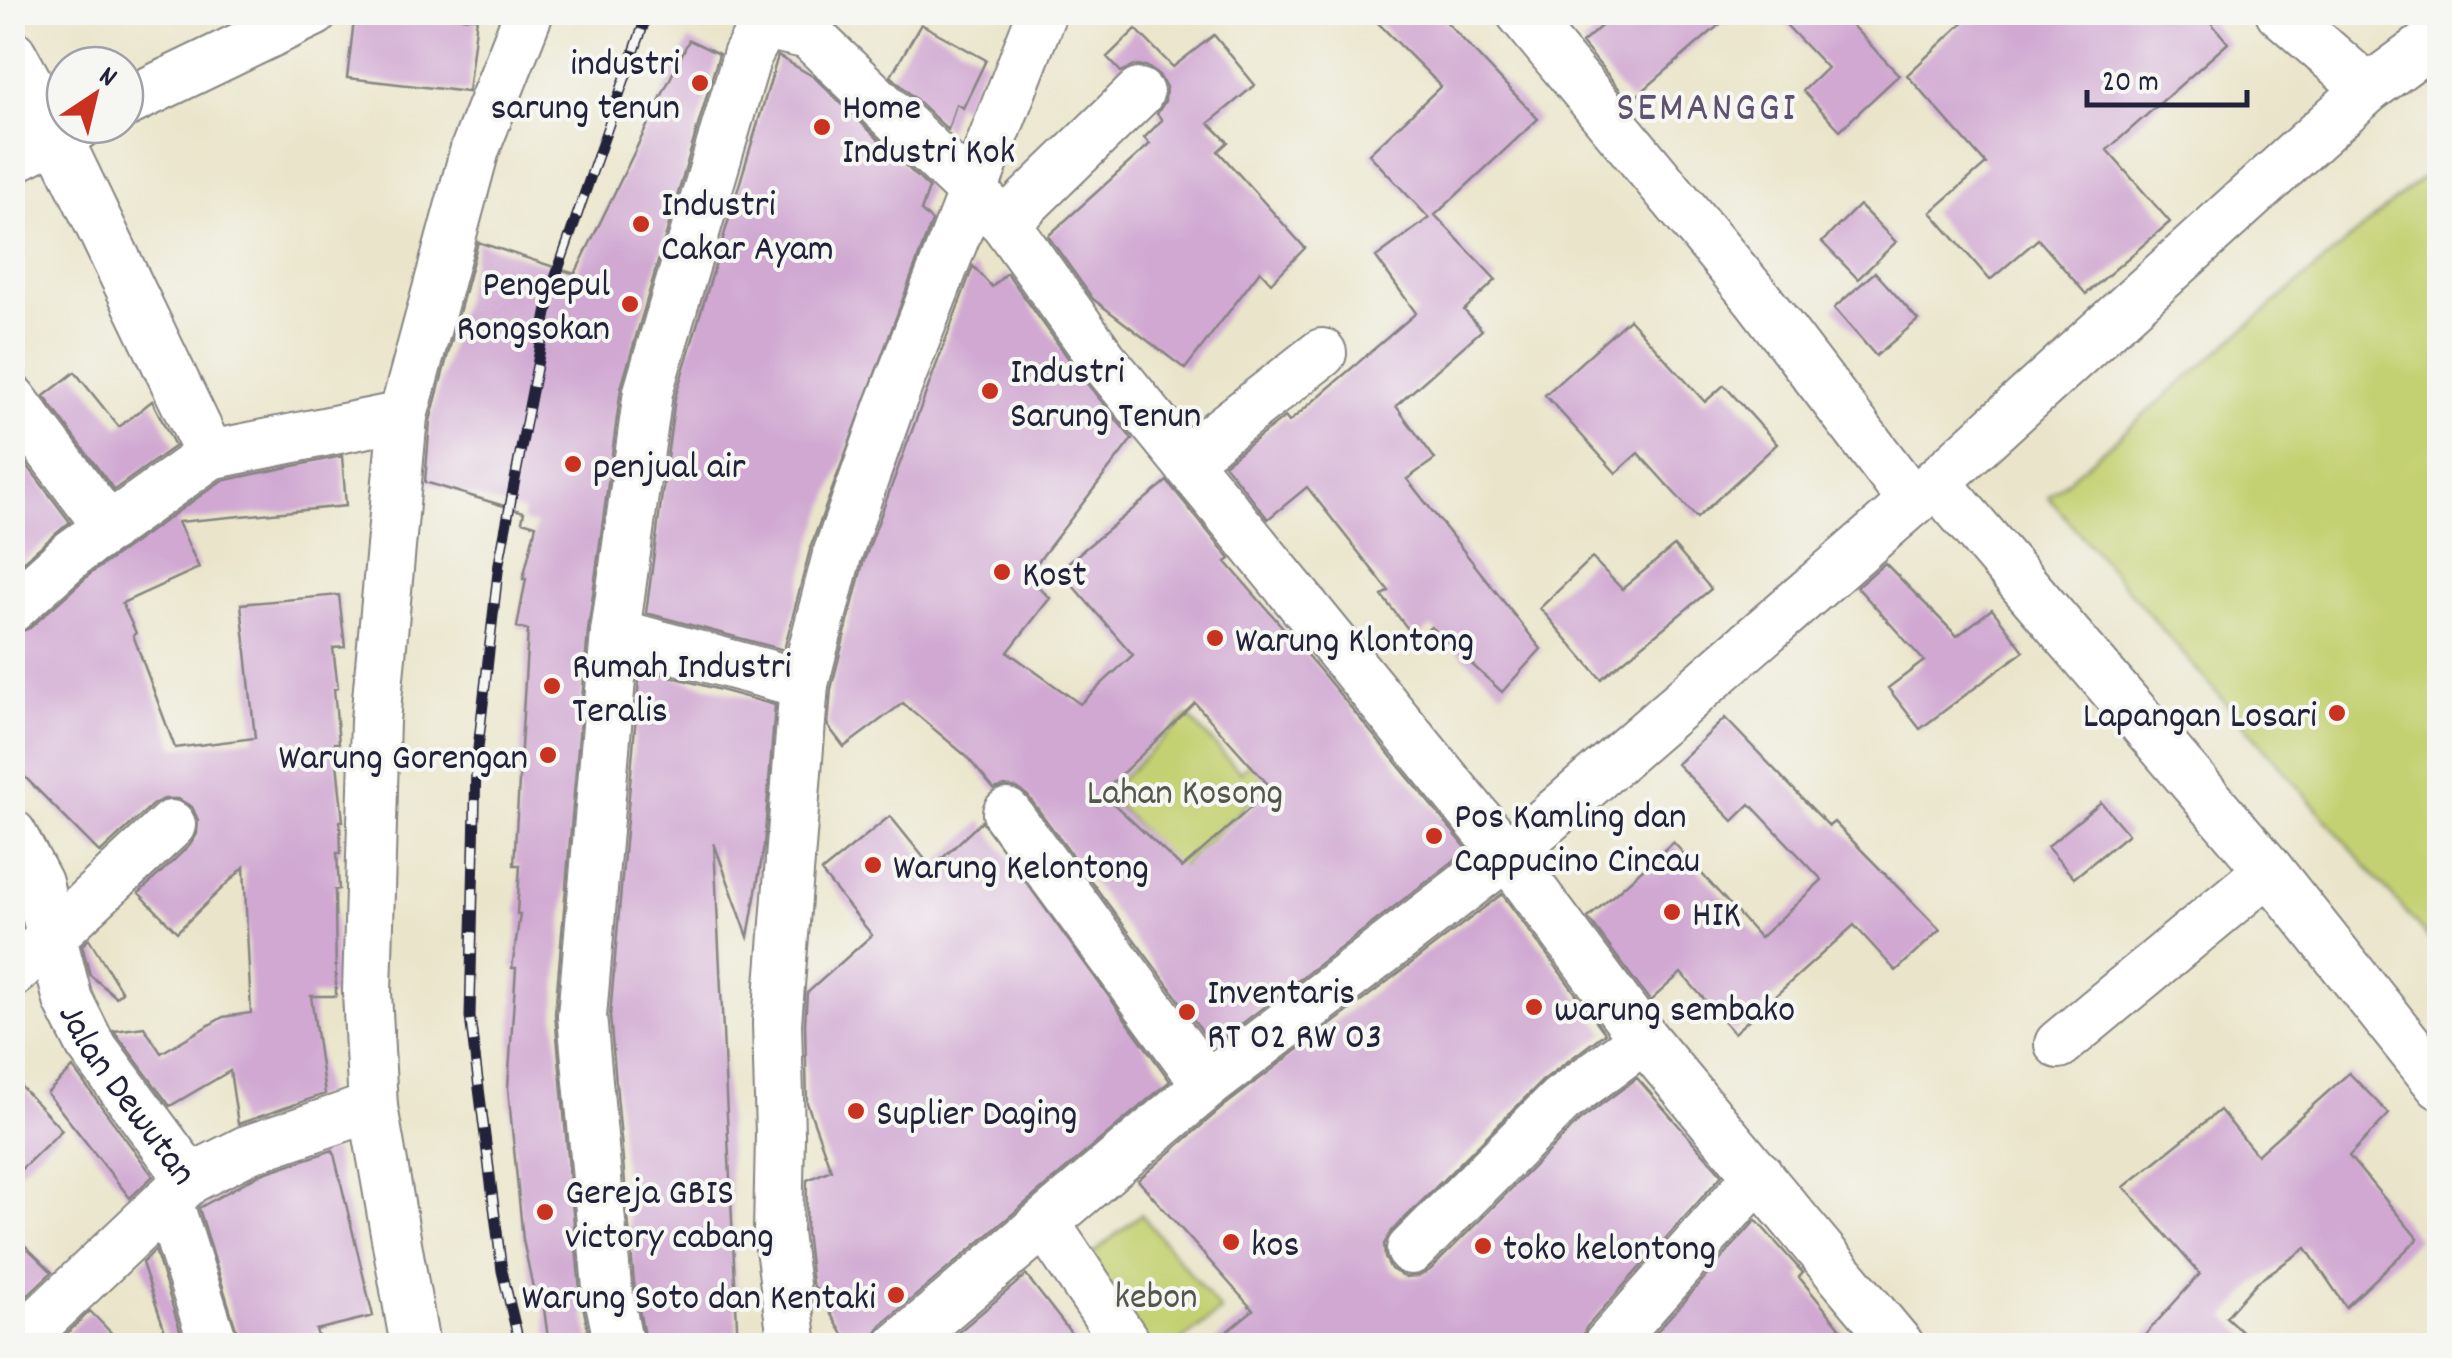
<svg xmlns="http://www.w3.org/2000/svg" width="2452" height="1358" font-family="Dekko,sans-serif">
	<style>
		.green { fill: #c4d172; stroke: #737a56; stroke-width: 2.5 }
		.building { fill: #d0a8d2; fill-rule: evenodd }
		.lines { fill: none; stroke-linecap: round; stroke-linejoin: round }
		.minor-casing { stroke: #868482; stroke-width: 52 }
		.minor { stroke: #fff; stroke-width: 48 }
		.rail-casing { stroke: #22223b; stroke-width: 11 }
		.rail { stroke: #f6f6f2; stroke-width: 8; stroke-dasharray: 22; stroke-linecap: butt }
		.poi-dot { fill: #c8321e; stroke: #f6f6f2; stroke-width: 4 }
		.labels { text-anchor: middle; stroke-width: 8; stroke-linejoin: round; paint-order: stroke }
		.poi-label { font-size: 38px; fill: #22223b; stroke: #f6f6f2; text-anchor: start }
		.park-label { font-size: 38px; fill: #53574c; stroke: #f6f6f2 }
		.street-label { font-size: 38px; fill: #22223b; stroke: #f6f6f2 }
		.quarter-label { font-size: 42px; letter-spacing: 2.5px; fill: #5f5170; stroke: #f6f6f2 }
	</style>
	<rect width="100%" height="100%" fill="#f6f6f2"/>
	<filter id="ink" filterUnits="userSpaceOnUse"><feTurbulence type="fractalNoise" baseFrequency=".01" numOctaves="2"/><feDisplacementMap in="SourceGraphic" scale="20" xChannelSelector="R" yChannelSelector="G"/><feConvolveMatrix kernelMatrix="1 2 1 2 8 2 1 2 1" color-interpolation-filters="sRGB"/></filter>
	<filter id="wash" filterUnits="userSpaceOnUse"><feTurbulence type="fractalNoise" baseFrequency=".0048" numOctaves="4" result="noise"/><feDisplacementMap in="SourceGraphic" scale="40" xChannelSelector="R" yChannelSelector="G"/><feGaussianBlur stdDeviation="2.25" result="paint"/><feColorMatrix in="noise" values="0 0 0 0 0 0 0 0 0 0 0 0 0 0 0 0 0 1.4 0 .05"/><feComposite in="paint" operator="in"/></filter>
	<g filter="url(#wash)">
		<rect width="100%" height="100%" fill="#eae5ca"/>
		<!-- green -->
		<path class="green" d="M2439 163 2440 929 2428 938 2048 497Z
			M1331 687 1350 708 1178 869 1106 793 1188 716 1240 772Z
			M1141 1214 1221 1311 1176 1345H1148L1080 1264Z"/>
		<g id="blocks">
			<!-- building -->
			<path class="building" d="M355 12 477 18 468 92 347 78Z
				M1367 12H1437L1538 119 1435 215 1496 280 1464 310 1482 330 1396 406 1435 459 1407 479 1541 649 1502 692 1431 627 1416 639 1382 596 1389 591 1307 487 1268 519 1224 464 1285 417 1289 422 1416 313 1376 257 1429 218 1369 154 1441 86Z
				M1617 12H1734L1630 102 1582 43Z
				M1774 12H1839L1899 75 1840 130 1803 91 1827 68Z
				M1974 12H2202L2228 43 2107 150 2170 222 2086 294 2038 239 1990 280 1931 212 1986 164 1907 75Z
				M921 24 986 60 963 108 956 104 948 130 891 76Z
				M1136 29 1173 67 1214 35 1255 85 1209 123 1228 142 1218 151 1305 248 1271 283 1260 271 1185 369 1093 299 1048 236 1150 144 1144 138 1162 120 1157 114 1165 101 1166 87 1159 75 1146 66H1133L1121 72 1107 57Z
				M689 40 719 54 621 388 588 631 555 1014 580 1290 591 1346H549L543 1301 536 1302 523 1240 508 1088 516 968H512L520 914H517L520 865H514L528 630 517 627 526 579H523L536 525 522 521 524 512 425 482 430 421 478 242 575 274Z
				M778 56 814 77 929 188 921 211 932 221 811 546 784 650 646 613 675 398Z
				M1859 205 1896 242 1858 279 1822 242Z
				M973 266 992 287 1007 273 1081 376 1132 439 1027 576 1050 598 1008 652 1080 704 1133 655 1059 570 1167 481 1230 559 1226 562 1319 669 1468 850 1213 1046 1028 796 1017 788 1005 786 994 789 966 756 903 703 844 747 828 726 831 689 863 563ZM1195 703 1272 789 1182 868 1102 793Z
				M1875 272 1918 320 1876 356 1834 308Z
				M1629 319 1705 402 1724 385 1777 444 1697 518 1638 453 1616 473 1545 395Z
				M75 372 119 427 152 401 175 446 114 490 44 396Z
				M12 445 70 522 13 570 12 569Z
				M342 456 346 506 178 522 199 568 122 603 136 633 133 635 175 748 255 738 241 604 339 595 345 647 333 648 338 688 334 689 339 743H335L343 821H340L341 853H337L339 889 335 890 336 996H311L325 1094 238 1124 230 1071 170 1106 114 1031 144 1027 161 1053 223 1017 251 1013 244 867 177 932 139 893 190 845 197 834 198 820 192 807 178 799H164L152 805 100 853 12 764V635L30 628 90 574 221 481Z
				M1674 546 1711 589 1601 679 1540 608 1592 558 1622 589Z
				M1885 563 1957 636 1992 609 2024 651 1920 729 1888 688 1924 661 1857 587Z
				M640 668 775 705 764 846 748 937 714 843 738 1346H646L634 1283 610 1016Z
				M1725 718 1829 826 1834 822 1940 930 1896 971 1854 925 1734 1033 1681 973 1650 1001 1588 918 1673 842 1760 938 1822 880 1750 804 1733 821 1677 764Z
				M2101 802 2128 834 2074 878 2047 847Z
				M890 816 932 868 982 821 1170 1081 881 1325 874 1336 872 1346H850L812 1283 806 1231 807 1180 831 1170 807 1103 805 1024 807 993 872 935 821 872Z
				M1502 894 1605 1033 1542 1081 1392 1231 1384 1244 1385 1258 1391 1269 1405 1277 1419 1276 1430 1270 1579 1121 1637 1078 1722 1175 1586 1328 1580 1346H1209L1253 1310 1138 1180 1224 1106Z
				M89 939 122 992 116 997 90 975 82 945Z
				M73 1068 153 1176 130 1198 47 1093Z
				M2349 1073 2389 1114 2349 1156 2418 1239 2346 1307 2306 1248 2257 1282 2226 1317 2258 1346H2135L2200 1274 2124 1187 2220 1110 2257 1155Z
				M12 1077 62 1130 12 1178Z
				M333 1150 373 1316 316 1330 321 1346H241L199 1208 258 1175Z
				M1756 1220 1803 1273 1799 1277 1855 1346H1644Z
				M12 1233 52 1272 12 1310Z
				M155 1250 185 1346H170L142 1263Z
				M1026 1275 1081 1346H942Z
				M90 1311 124 1346H54Z"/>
		</g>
	</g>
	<g filter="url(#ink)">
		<use href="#blocks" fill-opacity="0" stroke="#868482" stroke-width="2.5"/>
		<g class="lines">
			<defs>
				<g id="minor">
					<path d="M1520 12 1757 298 1913 502"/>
					<path d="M2280 12 2368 89"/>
					<path d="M12 54 57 136 210 455"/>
					<path d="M125 103 314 12"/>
					<path d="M12 159 79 125"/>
					<path d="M1005 223 1139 93"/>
					<path d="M12 399 109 528"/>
					<path d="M1186 459 1322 353"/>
					<path d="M1936 482 2269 870 2440 1085"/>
					<path d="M12 608 73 553 210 455 403 416"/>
					<path d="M615 633 804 684"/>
					<path d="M1007 813 1207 1085"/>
					<path id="s1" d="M12 834 38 883 68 1000 90 1044 190 1179"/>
					<path d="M12 973 171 825"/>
					<path d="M2059 1044 2269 870"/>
					<path d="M168 1201 214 1346"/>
					<path d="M1045 1223 1128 1346"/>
					<path d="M1411 1250 1561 1100 1644 1039"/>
					<path d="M14 1346 190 1179 247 1150 373 1107"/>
					<path d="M415 1346 373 1107 367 992 375 721 403 416 475 149 529 12"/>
					<path d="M619 1346 607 1287 582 1016 615 633 648 392 747 56 758 35 770 26 809 35 1005 223 1103 360 1507 855 1644 1039 1900 1346"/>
					<path d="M793 1346 778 1233 780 1135 777 1023 804 684 837 555 889 408 1042 12"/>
					<path d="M899 1346 1207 1085 1507 855 1936 482 2368 89 2440 36"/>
					<path d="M1607 1346 1759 1175"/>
				</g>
			</defs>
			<!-- minor casing -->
			<use href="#minor" class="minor-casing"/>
			<!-- minor -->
			<use href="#minor" class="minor"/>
			<defs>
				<path id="rail" d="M520 1346 502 1271 470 1017 476 766 499 563 552 287 648 12"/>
			</defs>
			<!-- rail casing -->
			<use href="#rail" class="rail-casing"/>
			<!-- rail -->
			<use href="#rail" class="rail"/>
		</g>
	</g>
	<!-- markers -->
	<g class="poi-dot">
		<circle cx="700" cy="83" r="10"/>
		<circle cx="822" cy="127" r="10"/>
		<circle cx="641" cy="224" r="10"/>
		<circle cx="630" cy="304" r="10"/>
		<circle cx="990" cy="391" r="10"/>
		<circle cx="573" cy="464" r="10"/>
		<circle cx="1002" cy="572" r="10"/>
		<circle cx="1215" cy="638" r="10"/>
		<circle cx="552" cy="686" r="10"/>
		<circle cx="2337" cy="713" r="10"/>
		<circle cx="548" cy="755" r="10"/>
		<circle cx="1434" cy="836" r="10"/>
		<circle cx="873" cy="865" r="10"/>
		<circle cx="1672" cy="912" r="10"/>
		<circle cx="1534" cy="1007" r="10"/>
		<circle cx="1187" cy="1012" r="10"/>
		<circle cx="856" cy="1111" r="10"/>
		<circle cx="545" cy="1212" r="10"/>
		<circle cx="1231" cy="1242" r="10"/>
		<circle cx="1483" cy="1246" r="10"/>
		<circle cx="896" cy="1295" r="10"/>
	</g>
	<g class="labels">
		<!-- poi labels -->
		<g class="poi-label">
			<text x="680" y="74" text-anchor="end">industri<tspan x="680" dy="44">sarung tenun</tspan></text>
			<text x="842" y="118">Home<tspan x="842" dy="44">Industri Kok</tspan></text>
			<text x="661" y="215">Industri<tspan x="661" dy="44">Cakar Ayam</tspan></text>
			<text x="610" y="295" text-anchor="end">Pengepul<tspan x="610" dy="44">Rongsokan</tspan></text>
			<text x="1010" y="382">Industri<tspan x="1010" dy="44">Sarung Tenun</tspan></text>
			<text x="593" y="477">penjual air</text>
			<text x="1022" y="585">Kost</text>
			<text x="1235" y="651">Warung Klontong</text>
			<text x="572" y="677">Rumah Industri<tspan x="572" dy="44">Teralis</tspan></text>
			<text x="2317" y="726" text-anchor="end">Lapangan Losari</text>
			<text x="528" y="768" text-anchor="end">Warung Gorengan</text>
			<text x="1454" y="827">Pos Kamling dan<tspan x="1454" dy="44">Cappucino Cincau</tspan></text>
			<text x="893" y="878">Warung Kelontong</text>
			<text x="1692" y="925">HIK</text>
			<text x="1207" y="1003">Inventaris<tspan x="1207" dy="44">RT 02 RW 03</tspan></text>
			<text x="1554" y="1020">warung sembako</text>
			<text x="876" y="1124">Suplier Daging</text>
			<text x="565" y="1203">Gereja GBIS<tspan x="565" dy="44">victory cabang</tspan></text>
			<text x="1251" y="1255">kos</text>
			<text x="1503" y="1259">toko kelontong</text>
			<text x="876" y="1308" text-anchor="end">Warung Soto dan Kentaki</text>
		</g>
		<!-- park labels -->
		<g class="park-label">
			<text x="1185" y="803">Lahan Kosong</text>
			<text x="1156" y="1307">kebon</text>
		</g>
		<!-- street labels -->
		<g class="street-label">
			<text dy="13" stroke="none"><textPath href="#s1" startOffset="288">Jalan Dewutan</textPath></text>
		</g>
		<!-- quarter labels -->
		<g class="quarter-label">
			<text x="1707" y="119">SEMANGGI</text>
		</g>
	</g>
	<!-- margin -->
	<rect width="2452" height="1358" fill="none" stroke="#f6f6f2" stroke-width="50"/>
	<!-- north arrow -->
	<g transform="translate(95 95) rotate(35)"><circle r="48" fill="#f6f6f2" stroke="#a1a1a9" stroke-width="2.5"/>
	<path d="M0-8L18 38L0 25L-18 38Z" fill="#c8321e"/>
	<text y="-15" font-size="28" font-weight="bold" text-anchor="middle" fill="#22223b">N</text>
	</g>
	<!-- scale -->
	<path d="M2087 90v15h160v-15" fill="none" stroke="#22223b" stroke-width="5"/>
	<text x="2102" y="90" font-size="30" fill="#22223b" stroke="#f6f6f2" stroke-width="8" paint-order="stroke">20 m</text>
</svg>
